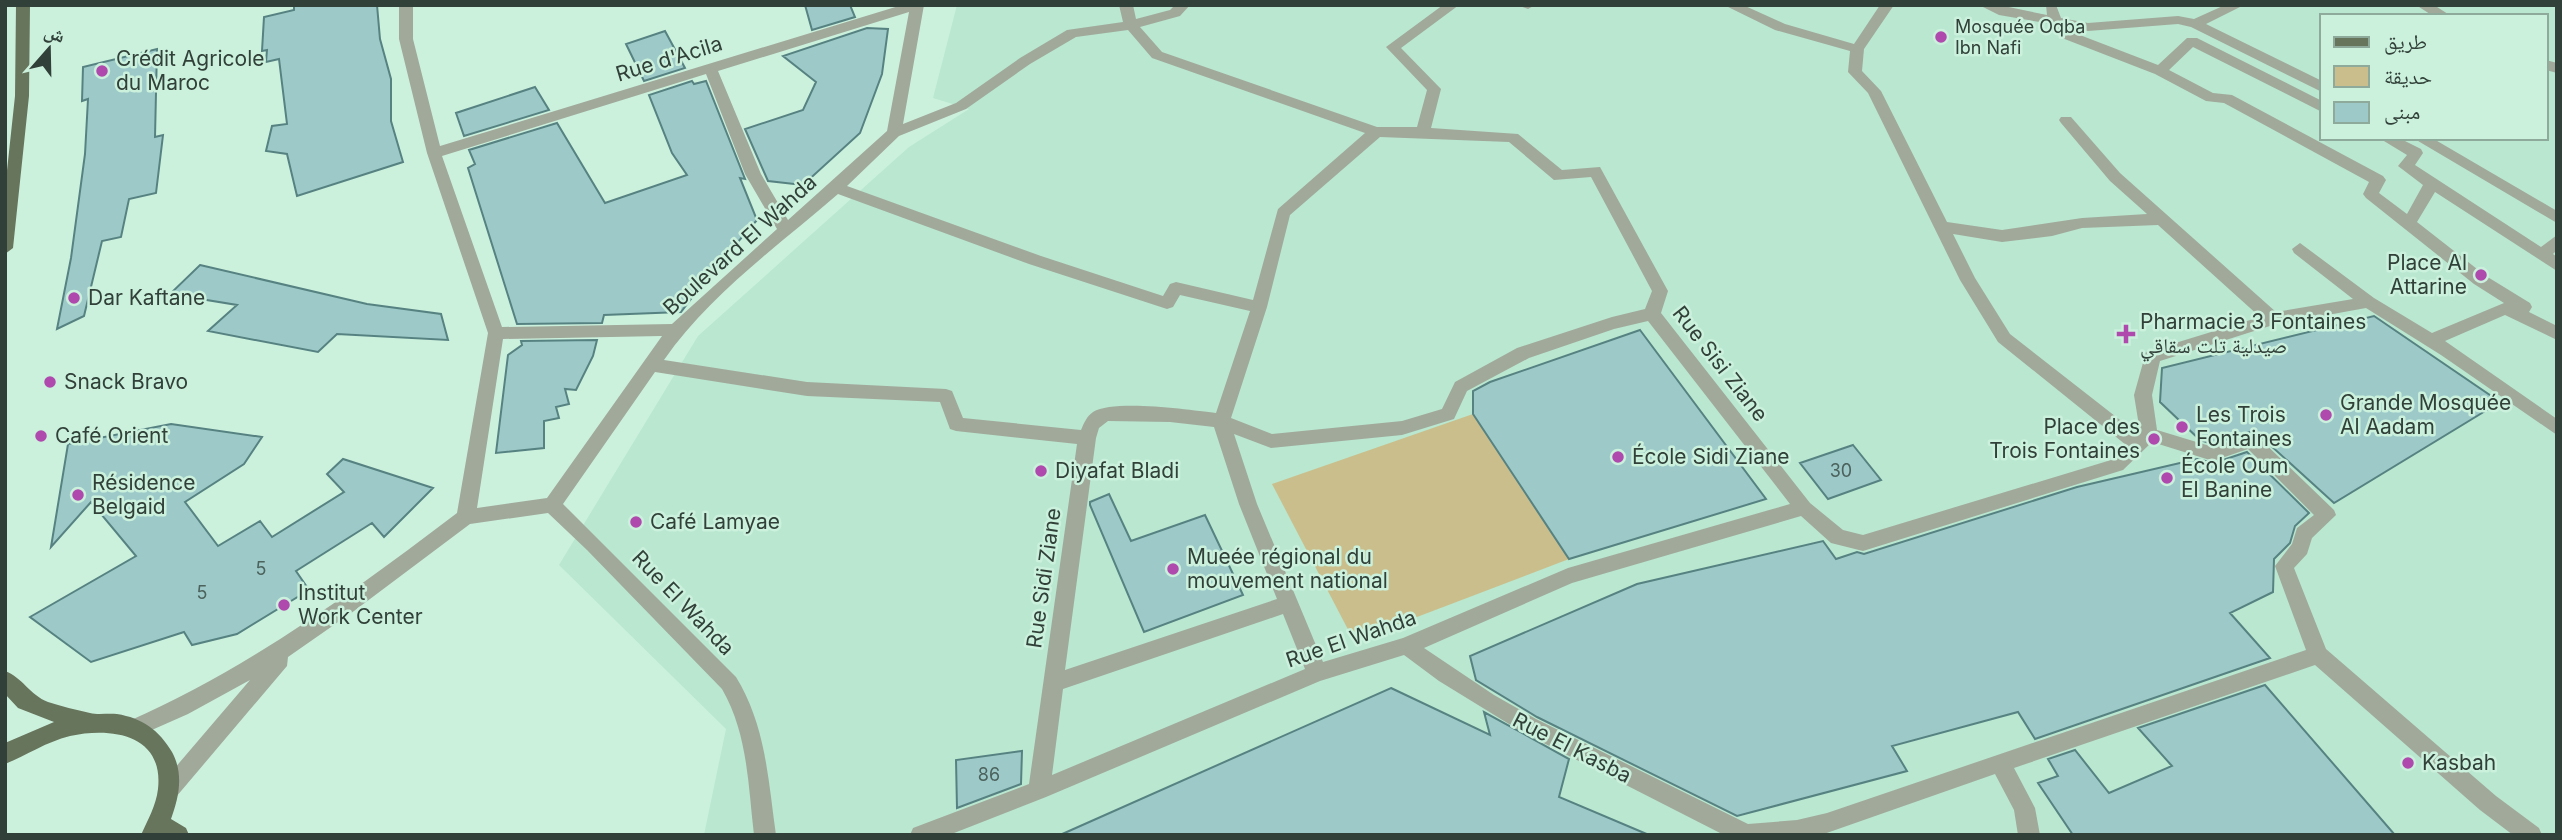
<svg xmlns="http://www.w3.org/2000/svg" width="2562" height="840" font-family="Inter,'Noto Naskh Arabic',sans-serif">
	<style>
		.built { fill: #b9e7d0; fill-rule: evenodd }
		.green { fill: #cabf8c }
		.building { fill: #9dcac9; stroke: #578282; stroke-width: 2 }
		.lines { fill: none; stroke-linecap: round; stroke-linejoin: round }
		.minor { fill: #a1a99b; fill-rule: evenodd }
		.major { fill: #68755d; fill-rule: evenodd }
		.poi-dot { fill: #af49ae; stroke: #cbf1dd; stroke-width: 2.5 }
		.labels { text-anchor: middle; stroke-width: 5; stroke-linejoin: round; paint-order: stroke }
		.far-poi-label { font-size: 18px; fill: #314038; stroke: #cbf1dd; text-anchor: start }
		.number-label { font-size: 18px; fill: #4c625c }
		.poi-label { font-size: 21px; fill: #314038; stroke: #cbf1dd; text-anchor: start }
		.street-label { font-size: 21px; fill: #314038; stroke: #cbf1dd }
	</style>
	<rect width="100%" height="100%" fill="#cbf1dd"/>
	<!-- built -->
	<path class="built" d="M957 5H2557V835H704L726 729 559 565 698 336 909 147 969 109 933 98ZM2322 16H2546V138H2322Z"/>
	<!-- green -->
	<path class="green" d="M1473 414 1569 559 1354 641 1272 484Z"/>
	<!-- building -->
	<path class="building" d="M294 5H377L380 39 391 79V121L403 162 297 196 287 154 266 151 272 126 287 124 279 59 266 62 267 50 262 51 264 17 294 10Z
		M805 5H850L855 17 812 30Z
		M867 28 888 29 882 74 860 133 803 185 768 181 745 129 803 110 816 82 783 56Z
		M665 31 685 68 644 81 626 44Z
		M157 49 155 137 163 135 156 193 129 199 121 237 102 241 84 316 57 329 71 258 85 154 88 99 82 101 83 67Z
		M692 81 694 84 706 81 745 179 740 178 757 220 710 274 681 312 604 315 602 323 517 324 468 168 475 164 469 150 557 123 605 203 687 175 672 153 649 95Z
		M535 87 549 110 464 136 456 113Z
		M200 265 367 304 441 314 448 340 337 334 318 352 208 331 237 305 170 294Z
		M2374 316 2500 402 2334 503 2258 434 2250 432 2213 444 2200 440 2160 402 2162 368Z
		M1640 330 1766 499 1569 559 1473 414V391L1490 382Z
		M597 340 593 356 576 390 565 389 569 404 556 407 559 418 544 421V448L496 453 508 355 522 345 521 341Z
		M171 424 262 437 244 464 185 502 218 546 260 521 272 537 344 492 327 474 343 459 433 488 384 537 372 523 296 571 309 590 237 634 192 645 184 632 91 662 30 617 136 556 91 502 51 547 68 444Z
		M1853 445 1881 480 1828 499 1800 463Z
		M2247 452 2309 513 2295 526 2290 543 2274 559 2273 592 2230 613 2270 658 2035 739 2018 712 1892 746 1907 771 1737 816 1537 717 1476 680 1470 656 1637 584 1823 541 1836 559 1857 552 1864 554 2077 487 2197 459 2214 463Z
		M1109 494 1131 541 1205 515 1243 595 1144 632 1090 505V502Z
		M2265 685 2395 835H2073L2038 783 2058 776 2048 759 2075 750 2109 793 2172 766 2138 728Z
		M1391 688 1490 735 1484 712 1569 759 1559 797 1649 835H1060Z
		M1022 751 1021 784 957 808 956 760Z"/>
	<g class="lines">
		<!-- minor -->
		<path class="minor" d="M399 5H413V39L440 146 902 5H924L903 124 956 103 1020 58 1067 30 1123 22 1119 5H1133L1136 19 1170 10 1175 5H1190L1180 16 1140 27 1162 52 1377 127H1417L1427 90 1386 47 1443 5H1459L1401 48 1441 89 1431 128 1518 134 1562 170 1600 167 1668 291 1661 313 1810 503 1843 530 1863 535 2111 460 2126 445 1998 342 1960 280 1868 93 1848 72 1850 51 1775 30 1724 5H1743L1785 24 1854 44 1880 5H1894L1864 49 1862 71 1881 91 1947 222 2002 230 2082 218 2147 214 2110 181 2061 123 2059 120 2061 117H2071L2120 173 2276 312 2353 299 2294 253 2292 249 2300 243 2374 298 2432 333 2504 303 2474 284 2366 198 2363 194 2369 182 2224 103 2206 101 2155 74 2062 38 2051 24 1999 15 1979 5H1999L2047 15 2046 5H2056L2061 18 2088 23 2178 16 2194 19 2225 5H2244L2206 24 2322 81V92L2191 27 2178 24 2088 31 2068 28 2072 32 2158 65 2187 38H2197L2322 101V112L2193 47 2169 70 2213 93 2232 95 2383 176 2386 180 2379 193 2407 214 2423 185 2398 166 2407 155 2379 138H2399L2421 149 2423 153 2415 165 2541 247 2557 235V250L2553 254 2557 257V271L2435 192 2417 222 2486 276 2530 303 2532 307 2529 312 2557 326V340L2505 315 2445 341 2557 419V435L2441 355 2366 308 2273 325 2160 361 2152 395 2157 430 2213 447 2251 434 2257 436 2334 510 2336 515 2312 538 2307 554 2294 568 2326 649 2496 796 2539 828 2542 835H2513L2480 810 2315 665 2014 768 2035 808 2040 835H2018L2014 810 1995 774 1821 835H1724L1522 732 1439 681 1404 655 1320 681 1046 797 949 835H910L913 828 1029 784 1077 444 956 431 950 429 940 402 807 396 655 372 563 504 736 677C766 726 768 779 776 835H754C748 785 748 734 722 689L587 550 548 513 470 524 354 611 288 657 287 666 176 797 169 800 162 797 158 790 162 783 250 680 188 714 136 737 129 735 126 728 129 721C249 668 353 592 457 513L488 333 427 153 399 39ZM909 12 887 131 788 220 761 174 718 71ZM1128 30 1152 58 1365 133 1278 209 1253 300 1176 282 1170 284 1163 296 1041 256 847 186 899 136 966 109 1030 64 1076 37ZM706 74 745 174 777 229 672 324 502 327 442 156ZM1380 137 1509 142 1554 180 1591 177 1652 291 1645 309 1612 317 1517 348 1455 382 1442 409 1402 421 1272 434 1231 418 1267 307 1290 215ZM838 194 1029 264 1167 309 1173 307 1180 295 1250 311 1216 413C1189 410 1115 399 1093 412 1087 416 1084 423 1081 430L963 418 952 391 946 389 807 382 664 360C709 295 778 246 838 194ZM2158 225 2260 317 2146 352 2134 395 2140 432 2138 434 2010 334 1975 278 1953 234 2002 242 2052 236 2082 228ZM1648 321 1790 504 1568 568 1403 638 1323 662 1257 504 1234 434 1271 448 1402 435 1454 419 1467 391 1529 358 1614 329ZM662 336 547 498 477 508 503 339ZM1108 421 1170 422 1214 427 1239 504 1277 599 1065 670 1096 438 1099 428ZM2152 442 2213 461 2248 449 2314 515 2297 528 2292 544 2275 566 2306 650 1827 813 1797 820 1748 824 1536 719 1494 695 1424 648 1572 583 1801 516 1831 543 1863 551 2123 470ZM1283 614 1305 669 1052 775 1063 689Z
			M1517 5H1535L1528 9Z
			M2416 5H2434L2451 16H2433Z
			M2546 60 2557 63V73L2546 70Z
			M2413 138H2432L2557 211V223Z"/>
		<!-- major -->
		<path class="major" d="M16 5H30L29 96 13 248 5 254V189L15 96Z
			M5 671C22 677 30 695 48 702 61 706 76 710 90 713 98 715 108 713 117 714 142 718 159 730 172 752 184 774 179 797 171 819L186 828 189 835H141C148 819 156 806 158 789 164 734 111 727 70 736 46 742 27 755 5 764V743L54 722 18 708 5 694Z"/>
	</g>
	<!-- markers -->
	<g class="poi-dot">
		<circle cx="1941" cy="37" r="7"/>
		<circle cx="102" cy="71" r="7"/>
		<circle cx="2481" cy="275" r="7"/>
		<circle cx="74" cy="298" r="7"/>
		<path d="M2122.5 323.5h7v7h7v7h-7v7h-7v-7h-7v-7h7z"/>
		<circle cx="50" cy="382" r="7"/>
		<circle cx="2326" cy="415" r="7"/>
		<circle cx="2182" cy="427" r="7"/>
		<circle cx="41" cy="436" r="7"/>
		<circle cx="2154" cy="439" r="7"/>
		<circle cx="1618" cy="457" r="7"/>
		<circle cx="1041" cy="471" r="7"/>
		<circle cx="2167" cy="478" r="7"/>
		<circle cx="78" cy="495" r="7"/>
		<circle cx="636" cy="522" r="7"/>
		<circle cx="1173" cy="569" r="7"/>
		<circle cx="284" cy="605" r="7"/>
		<circle cx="2408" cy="763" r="7"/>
	</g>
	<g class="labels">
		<!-- far-poi labels -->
		<g class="far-poi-label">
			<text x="1955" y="33">Mosquée Oqba<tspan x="1955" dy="21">Ibn Nafi</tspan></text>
		</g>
		<!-- number labels -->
		<g class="number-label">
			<text x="1841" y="477">30</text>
			<text x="261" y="575">5</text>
			<text x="202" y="599">5</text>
			<text x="989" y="781">86</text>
		</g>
		<!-- poi labels -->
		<g class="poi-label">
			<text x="116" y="66">Crédit Agricole<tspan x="116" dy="24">du Maroc</tspan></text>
			<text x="2467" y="270" text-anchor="end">Place Al<tspan x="2467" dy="24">Attarine</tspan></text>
			<text x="88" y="305">Dar Kaftane</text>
			<text x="2140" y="329">Pharmacie 3 Fontaines<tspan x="2140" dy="24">صيدلية تلت سقاقي</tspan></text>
			<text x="64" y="389">Snack Bravo</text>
			<text x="2340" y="410">Grande Mosquée<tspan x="2340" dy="24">Al Aadam</tspan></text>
			<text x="2196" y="422">Les Trois<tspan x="2196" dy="24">Fontaines</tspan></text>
			<text x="2140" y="434" text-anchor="end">Place des<tspan x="2140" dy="24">Trois Fontaines</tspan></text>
			<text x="55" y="443">Café Orient</text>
			<text x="1632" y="464">École Sidi Ziane</text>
			<text x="2181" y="473">École Oum<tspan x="2181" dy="24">El Banine</tspan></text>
			<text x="1055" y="478">Diyafat Bladi</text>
			<text x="92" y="490">Résidence<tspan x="92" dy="24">Belgaid</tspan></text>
			<text x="650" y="529">Café Lamyae</text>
			<text x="1187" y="564">Mueée régional du<tspan x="1187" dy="24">mouvement national</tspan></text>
			<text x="298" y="600">Institut<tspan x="298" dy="24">Work Center</tspan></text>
			<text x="2422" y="770">Kasbah</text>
		</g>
		<!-- street labels -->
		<g class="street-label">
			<text transform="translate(669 59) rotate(-17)" y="7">Rue d'Acila</text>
			<text transform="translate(740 245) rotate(-42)" y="7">Boulevard El Wahda</text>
			<text transform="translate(1720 364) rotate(52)" y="7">Rue Sisi Ziane</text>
			<text transform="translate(1044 578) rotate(-82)" y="7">Rue Sidi Ziane</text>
			<text transform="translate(683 603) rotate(46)" y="7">Rue El Wahda</text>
			<text transform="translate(1351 639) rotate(-19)" y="7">Rue El Wahda</text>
			<text transform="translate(1572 748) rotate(27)" y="7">Rue El Kasba</text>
		</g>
	</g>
	<!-- border -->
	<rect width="2562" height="840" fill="none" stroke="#314038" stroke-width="14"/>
	<!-- legend -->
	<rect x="2320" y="14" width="228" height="126" fill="#cbf1dd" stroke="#8daa9b" stroke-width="2"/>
	<rect x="2334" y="37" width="35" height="10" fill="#68755d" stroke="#8daa9b" stroke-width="2"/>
	<text x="2384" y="49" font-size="21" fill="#314038">طريق</text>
	<rect x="2334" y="66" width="35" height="21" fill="#cabf8c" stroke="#8daa9b" stroke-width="2"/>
	<text x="2384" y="84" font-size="21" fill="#314038">حديقة</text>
	<rect x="2334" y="102" width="35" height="21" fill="#9dcac9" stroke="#8daa9b" stroke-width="2"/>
	<text x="2384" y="119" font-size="21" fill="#314038">مبنى</text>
	<!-- north arrow -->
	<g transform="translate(49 49) rotate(20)" stroke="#cbf1dd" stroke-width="5" paint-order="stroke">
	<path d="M0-5L12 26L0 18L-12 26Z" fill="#314038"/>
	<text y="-10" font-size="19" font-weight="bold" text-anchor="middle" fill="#314038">ش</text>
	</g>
</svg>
